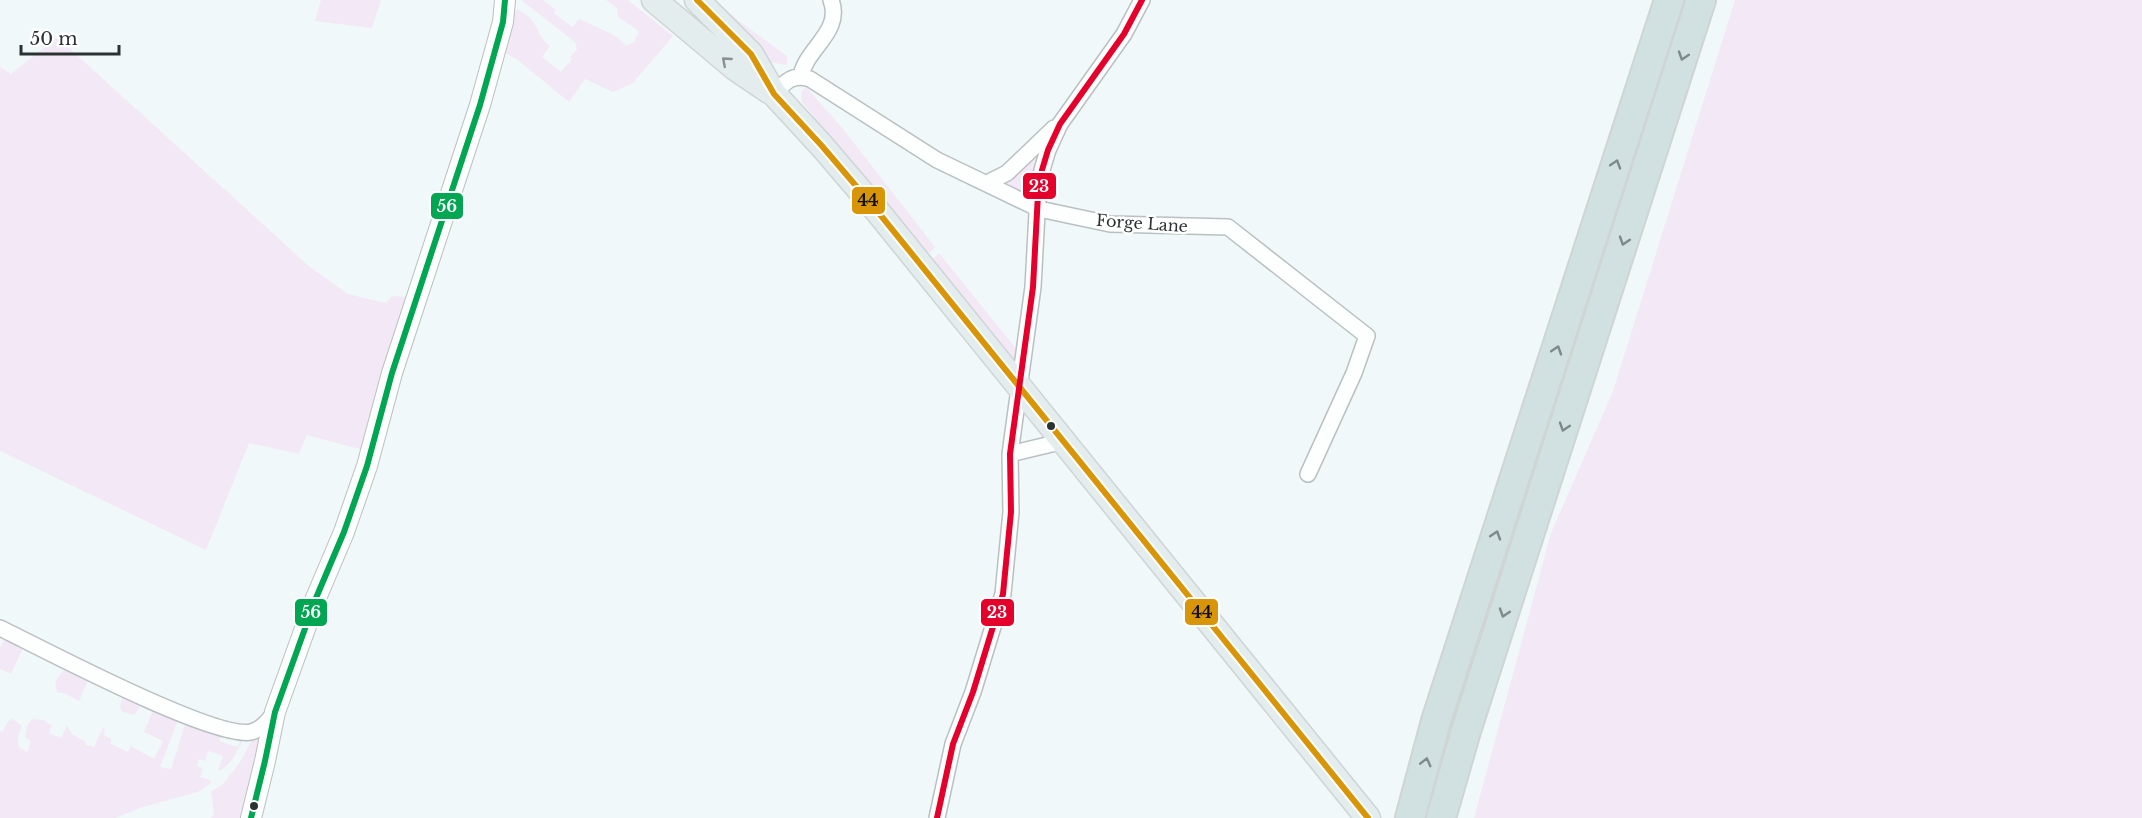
<svg xmlns="http://www.w3.org/2000/svg" width="2142" height="818" font-family="'Libre Baskerville',serif">
	<style>
		.green { fill: #f3e9f6 }
		.lines { fill: none; stroke-linecap: round; stroke-linejoin: round }
		.minor-casing { stroke: #bac0c1; stroke-width: 18 }
		.tertiary-casing { stroke: #bac0c1; stroke-width: 22 }
		.primary-casing { stroke: #cfd4d4; stroke-width: 27 }
		.motorway-casing { stroke: #cfd4d4; stroke-width: 32 }
		.minor { stroke: #fdfefe; stroke-width: 15 }
		.tertiary { stroke: #fdfefe; stroke-width: 20 }
		.primary { stroke: #e3eded; stroke-width: 24 }
		.motorway { stroke: #d1e1e2; stroke-width: 28 }
		.bus-1-casing { stroke: #fff; stroke-width: 10 }
		.bus-2-casing { stroke: #fff; stroke-width: 10 }
		.bus-3-casing { stroke: #fff; stroke-width: 10 }
		.bus-1 { stroke: #d99508; stroke-width: 6 }
		.bus-2 { stroke: #00a651; stroke-width: 6 }
		.bus-3 { stroke: #e4002b; stroke-width: 6 }
		.oneway { stroke: #7e8a8a }
		.oneway2 { stroke: #889090 }
		.bus-dot { fill: #2c3232; stroke: #fff; stroke-width: 2 }
		.labels { text-anchor: middle; stroke-width: 5; stroke-linejoin: round; paint-order: stroke }
		.street-label { font-size: 16px; fill: #2c3232; stroke: #fff }
		.line-badge { stroke: #fff; stroke-width: 2 }
		.badge-label { font-size: 16px; text-anchor: middle; font-weight: bold; fill: #fff }
		.pale-badge-label { font-size: 16px; text-anchor: middle; font-weight: bold; fill: #111 }
	</style>
	<rect width="100%" height="100%" fill="#f0f8fa"/>
	<!-- green -->
	<path class="green" d="M321 0H381L372 28 315 21Z
		M521 0H543L556 10 554 13 572 27 579 19 614 35 626 46 634 42 639 31 618 17 617 8 606 0H628L673 36 633 83 613 92 585 79 569 102 518 60 502 51 511 19 517 9C541 21 534 34 550 46L542 57 561 72 572 59 570 57 577 49 575 42Z
		M706 0H715L739 21 787 56V65L768 62Z
		M1735 0H2142V818H1474L1551 533 1613 391Z
		M57 37 310 267 348 294 386 303 392 296 407 297 385 361V374L363 450 307 435 299 454 249 443 206 550 0 451V67L11 74Z
		M806 87 843 129 935 247 931 252 923 253 802 102 801 92Z
		M1043 145 1034 198 1002 185 1003 180Z
		M939 253 1018 351 1014 360 1012 361 932 260Z
		M5 637 24 646 11 674 0 669V648Z
		M65 668 89 678 79 701 64 693 57 692 55 682Z
		M124 694 143 703 135 714 131 715 121 711 120 706Z
		M154 708 179 718 160 767 171 769 186 721 222 734 219 741 238 747 240 740 234 737 243 738C239 749 230 768 218 771L223 756 208 751 205 761 199 759 197 766 203 768 200 777 210 780 211 783 198 792 143 807 115 818H0V731L2 732 9 720 11 721 12 718 22 726 18 736 19 747 27 752 31 741 25 737 27 726 32 719 43 720 52 725 49 733 61 738 67 725 72 734 86 742V745L94 747 103 727 105 729 104 735 111 739V744L128 752 131 746 154 759 163 741 144 732Z
		M262 734 246 818H211L214 815 211 792 223 784 240 762 253 738Z"/>
	<g class="lines">
		<defs>
			<path id="minor" d="M801 76C806 48 843 32 831 0
				M774 94C785 82 793 73 810 79L937 160 1039 209 1110 224 1228 227 1367 336 1354 373 1308 474
				M989 185 991 181 1007 173 1054 128
				M1010 454 1064 441
				M0 628C41 648 215 740 251 732 262 729 268 721 275 712
				M937 818 953 744 973 692 1003 594 1011 512 1010 454 1033 287 1038 194 1042 170 1048 150 1060 124 1124 34 1142 0"/>
			<path id="tertiary" d="M251 818 265 761 275 712 316 598 344 532 367 466 392 373 480 105 503 22 505 0"/>
			<path id="primary" d="M654 0 735 68 769 91
				M697 0 751 54 774 94 822 146 874 207 1368 818"/>
			<path id="motorway" d="M1410 818 1436 721 1669 0
				M1441 818 1466 731 1701 0"/>
		</defs>
		<!-- minor casing -->
		<use href="#minor" class="minor-casing"/>
		<!-- tertiary casing -->
		<use href="#tertiary" class="tertiary-casing"/>
		<!-- primary casing -->
		<use href="#primary" class="primary-casing"/>
		<!-- motorway casing -->
		<use href="#motorway" class="motorway-casing"/>
		<!-- minor -->
		<use href="#minor" class="minor"/>
		<!-- tertiary -->
		<use href="#tertiary" class="tertiary"/>
		<!-- primary -->
		<use href="#primary" class="primary"/>
		<!-- motorway -->
		<use href="#motorway" class="motorway"/>
		<defs>
			<path id="bus-1" d="M697 0 751 54 774 94 822 146 874 207 1368 818"/>
			<path id="bus-2" d="M251 818 265 761 275 712 316 598 344 532 367 466 392 373 480 105 503 22 505 0"/>
			<path id="bus-3" d="M937 818 953 744 973 692 1003 594 1011 512 1010 454 1033 287 1038 194 1042 170 1048 150 1060 124 1124 34 1142 0"/>
		</defs>
		<!-- bus-1 casing -->
		<use href="#bus-1" class="bus-1-casing"/>
		<!-- bus-2 casing -->
		<use href="#bus-2" class="bus-2-casing"/>
		<!-- bus-3 casing -->
		<use href="#bus-3" class="bus-3-casing"/>
		<!-- bus-1 -->
		<use href="#bus-1" class="bus-1"/>
		<!-- bus-2 -->
		<use href="#bus-2" class="bus-2"/>
		<!-- bus-3 -->
		<use href="#bus-3" class="bus-3"/>
	</g>
	<!-- one-way arrows -->
	<defs><path id="oneway-chevron" d="M-2-3.5L2.5 0L-2 3.5" fill="none" stroke-width="1.6" stroke-linecap="round" stroke-linejoin="round" transform="scale(1.5)"/></defs>
	<g class="oneway">
		<use href="#oneway-chevron" transform="translate(1683 56) rotate(108)"/>
		<use href="#oneway-chevron" transform="translate(1616 164) rotate(-72)"/>
		<use href="#oneway-chevron" transform="translate(1624 241) rotate(108)"/>
		<use href="#oneway-chevron" transform="translate(1557 350) rotate(-72)"/>
		<use href="#oneway-chevron" transform="translate(1564 427) rotate(108)"/>
		<use href="#oneway-chevron" transform="translate(1496 535) rotate(-72)"/>
		<use href="#oneway-chevron" transform="translate(1504 613) rotate(108)"/>
		<use href="#oneway-chevron" transform="translate(1426 762) rotate(-76)"/>
	</g>
	<use class="oneway2" href="#oneway-chevron" transform="translate(726 61) rotate(-139)"/>
	<!-- markers -->
	<g class="bus-dot">
		<circle cx="1051" cy="426" r="5"/>
		<circle cx="254" cy="806" r="5"/>
	</g>
	<g class="labels">
		<!-- street labels -->
		<g class="street-label">
			<text transform="translate(1142 223) rotate(4)" y="6">Forge Lane</text>
		</g>
	</g>
	<g class="line-badge">
		<rect x="1022" y="172" width="35" height="28" rx="6" fill="#e4002b"/>
		<rect x="851" y="186" width="35" height="29" rx="6" fill="#d99508"/>
		<rect x="430" y="192" width="34" height="28" rx="6" fill="#00a651"/>
		<rect x="1184" y="598" width="35" height="28" rx="6" fill="#d99508"/>
		<rect x="980" y="598" width="35" height="29" rx="6" fill="#e4002b"/>
		<rect x="294" y="598" width="34" height="29" rx="6" fill="#00a651"/>
	</g>
	<g class="badge-label">
		<text x="1039" y="192">23</text>
		<text x="447" y="212">56</text>
		<text x="997" y="618">23</text>
		<text x="311" y="618">56</text>
	</g>
	<g class="pale-badge-label">
		<text x="868" y="206">44</text>
		<text x="1202" y="618">44</text>
	</g>
	<!-- scale -->
	<path d="M21 45v9h98v-9" fill="none" stroke="#2c3232" stroke-width="3"/>
	<text x="30" y="45" font-size="18" fill="#2c3232" stroke="#ffffff" stroke-width="4.5" paint-order="stroke">50 m</text>
</svg>
